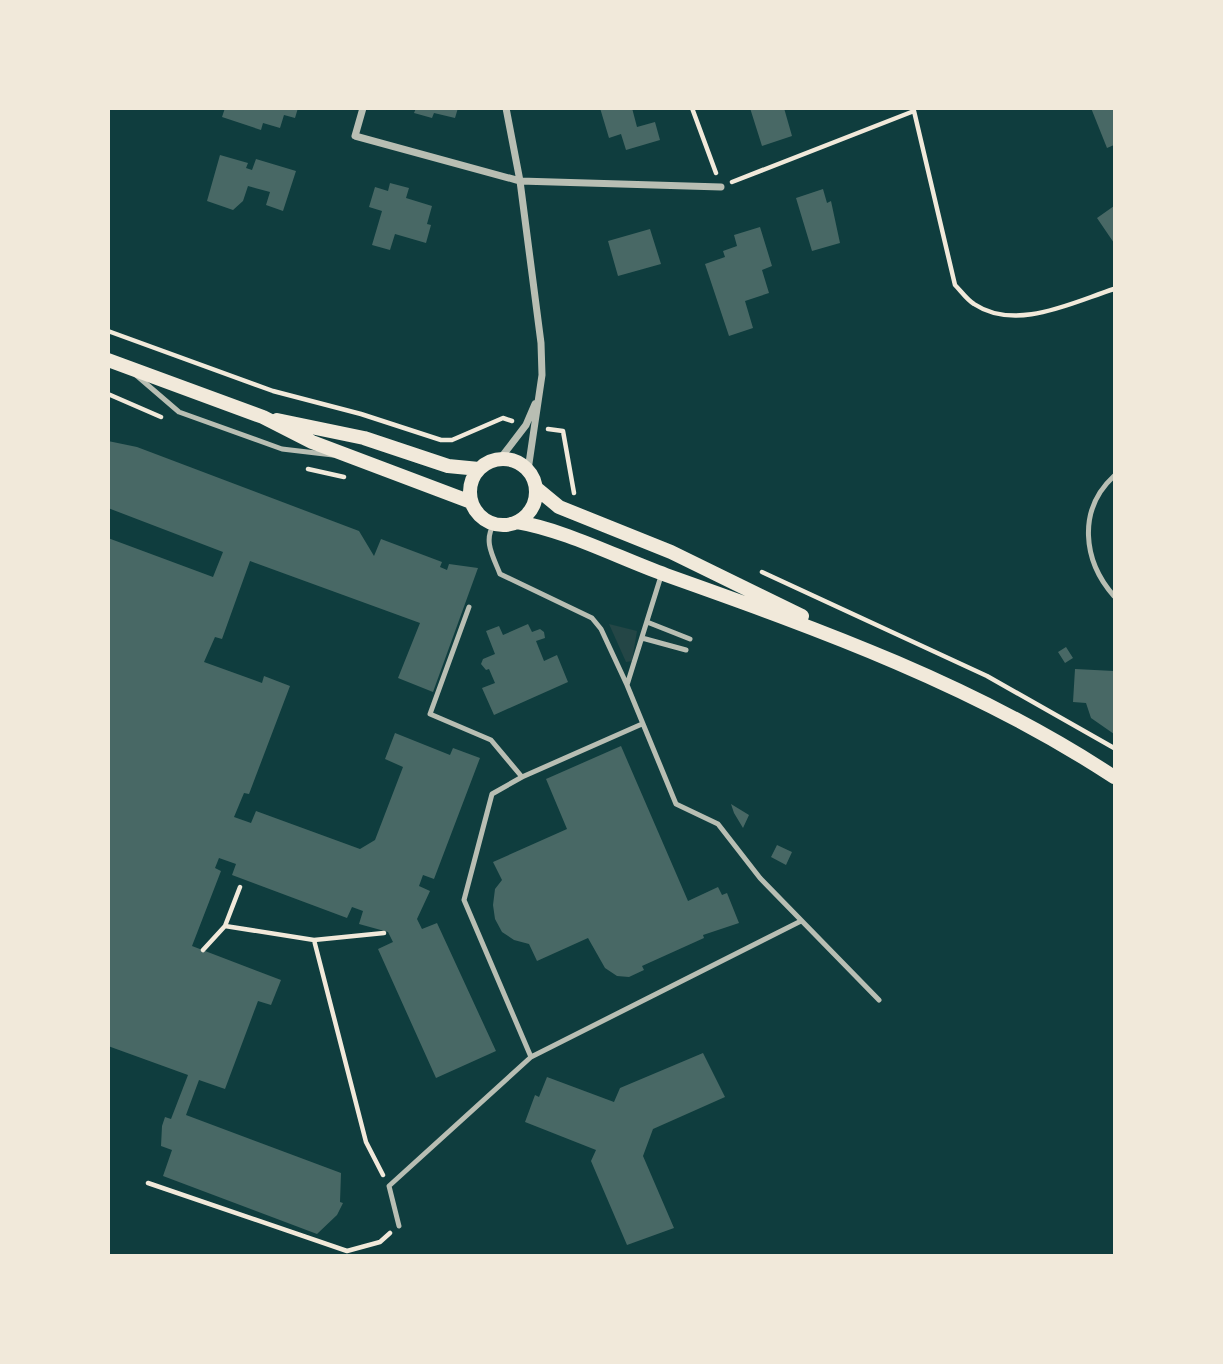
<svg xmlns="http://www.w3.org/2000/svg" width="1223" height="1364" font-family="'PT Sans',sans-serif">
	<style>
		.green { fill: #244646 }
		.building { fill: #486865 }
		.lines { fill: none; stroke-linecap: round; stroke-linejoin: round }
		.path { stroke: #f1e9da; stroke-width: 4.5 }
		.service { stroke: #b8beb3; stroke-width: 5 }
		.minor { stroke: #b8beb3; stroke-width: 7 }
		.secondary { stroke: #f1e9da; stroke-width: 14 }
	</style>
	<rect width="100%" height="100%" fill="#0f3d3e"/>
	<!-- green -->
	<path class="green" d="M609 624 637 631 632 661 626 662Z"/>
	<!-- building -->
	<path class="building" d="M225 108H298L295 118 284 115 280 128 263 123 261 130 222 117Z
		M416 108H458L455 118 434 113 432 118 414 113Z
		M600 108H632L637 127 655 122 660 140 626 150 621 134 609 138Z
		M750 108H784L792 136 762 146Z
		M1091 108H1114V145L1107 148Z
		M220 155 248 163 246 168 252 170 256 159 296 171 283 211 266 205 270 192 248 186 243 201 233 210 207 201Z
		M390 183 409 188 406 198 432 206 427 224 431 225 426 243 395 234 390 250 372 245 382 211 369 207 375 187 388 191Z
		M823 189 827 203 831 201 840 243 812 251 796 198Z
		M1114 206V243L1097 218Z
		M760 227 772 266 762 270 769 293 745 301 753 328 729 336 705 264 725 257 723 251 737 246 734 235Z
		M650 229 661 264 618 276 608 241Z
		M108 441 137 447 359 531 374 556 381 539 442 562 440 567 447 570 449 564 478 568 433 692 398 678 420 623 250 561 222 639 215 637 204 662 262 683 264 676 290 686 249 794 244 793 234 817 251 823 256 811 360 849 375 840 403 767 385 759 395 733 450 755 453 748 480 758 434 879 423 875 419 886 430 891 417 919 422 929 437 923 496 1051 436 1078 378 949 393 942 388 932 359 924 363 911 352 907 347 918 232 875 236 864 219 858 215 868 221 871 192 946 281 980 271 1005 258 1001 225 1089 199 1080 186 1115 341 1173 340 1202 343 1203 337 1215 317 1234 163 1176 172 1150 161 1146 162 1126 165 1117 171 1119 188 1075 108 1046V538L213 577 223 552 108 508Z
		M528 624 532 632 540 629 544 632 545 638 536 641 544 661 557 655 568 682 494 715 482 688 495 683 489 669 486 670 481 664 483 659 495 654 486 631 499 626 503 635Z
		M1066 647 1073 658 1065 663 1058 652Z
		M1075 669 1114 671V734L1091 718 1086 703 1073 702Z
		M621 746 688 901 718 887 722 895 727 893 739 923 703 935 704 938 642 966 644 970 629 977 617 976 605 968 588 938 537 961 529 944 514 940 502 932 495 919 493 905 495 889 502 880 493 862 567 829 546 779Z
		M731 804 749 815 743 828 734 813Z
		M777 845 792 852 786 865 771 857Z
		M703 1053 725 1097 653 1129 643 1156 674 1228 627 1245 591 1161 596 1150 525 1122 535 1095 539 1097 547 1077 614 1102 620 1088Z"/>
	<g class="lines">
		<!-- path -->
		<path class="path" d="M692 108 716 173
			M732 182 914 111 955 285C961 291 967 300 974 304 1016 332 1073 302 1114 289
			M108 331 273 391 361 414 441 440H452L503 418 512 421
			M108 394 161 417
			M548 429 563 431 574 493
			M308 469 344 477
			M762 572 987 676 1114 748
			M240 887 225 926 314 940 366 1142 383 1175
			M314 940 384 933
			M203 950 225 926
			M148 1183 347 1251 380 1242 390 1233"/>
		<!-- service -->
		<path class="service" d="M136 375 179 412 282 449 333 455
			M1114 476C1077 510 1083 561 1114 596
			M494 524C483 541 493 556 500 574L592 618 601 629 627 685
			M661 576 627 685 676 804 718 824 760 878 879 1000
			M469 607 430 714 491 740 522 777 492 794 464 900 531 1057 801 921
			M647 622 690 639
			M642 638 686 650
			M522 777 642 724
			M399 1226 389 1186 531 1057"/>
		<!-- minor -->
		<path class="minor" d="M363 108 355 136 520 181 721 187
			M506 108 520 181 541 343 542 375 528 470
			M500 459 526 425 535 404"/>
		<!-- secondary -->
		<path class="secondary" d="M108 360 263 417 312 442 471 502
			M277 420 364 438 448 466 479 469
			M470 492a33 33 0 1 1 66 0a33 33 0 1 1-66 0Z
			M536 488 559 507 671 552 802 616
			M517 522C565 530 619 558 666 575 821 630 976 686 1114 777"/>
	</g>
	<!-- border -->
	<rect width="1223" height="1364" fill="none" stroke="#f1e9da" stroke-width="220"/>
</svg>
